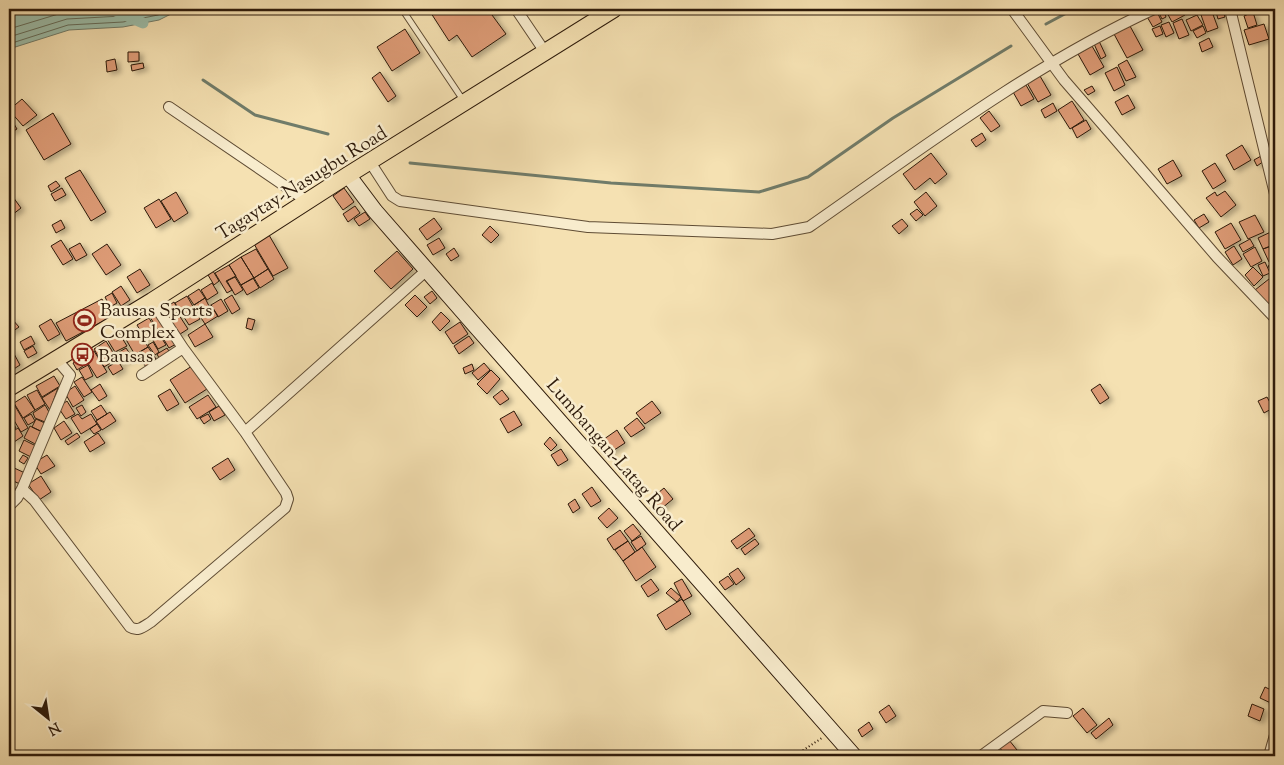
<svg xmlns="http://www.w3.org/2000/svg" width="1284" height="765" font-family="'Sorts Mill Goudy',serif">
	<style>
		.water { fill: #9cbeaa; stroke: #707c6a }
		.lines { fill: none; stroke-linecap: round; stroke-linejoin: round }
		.shore { stroke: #646c5a; stroke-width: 1 }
		.stream { stroke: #707c6a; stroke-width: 3 }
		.canal { stroke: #9cbeaa; stroke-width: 11 }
		.building { fill: #dd9b76; stroke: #2d1a0a; filter: url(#shadow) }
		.lane-casing { stroke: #5f4c34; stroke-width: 7 }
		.street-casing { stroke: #5f4c34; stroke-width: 12 }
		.secondary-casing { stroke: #2d1a0a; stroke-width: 17 }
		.primary-casing { stroke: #2d1a0a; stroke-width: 18 }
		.path { stroke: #2d1a0a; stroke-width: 2; stroke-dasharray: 1 2.5; stroke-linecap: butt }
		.lane { stroke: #f8eccd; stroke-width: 5 }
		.street { stroke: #f8eccd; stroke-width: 10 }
		.secondary { stroke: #f8eccd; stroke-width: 15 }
		.primary { stroke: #f5e1b2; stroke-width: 16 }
		.labels { text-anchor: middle; stroke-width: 5; stroke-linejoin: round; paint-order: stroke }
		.street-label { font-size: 19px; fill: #2d1a0a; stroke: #f8eccd }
		.poi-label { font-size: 19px; fill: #2d1a0a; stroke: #f8eccd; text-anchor: start }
	</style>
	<defs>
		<filter id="shadow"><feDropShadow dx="4" dy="2.5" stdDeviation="2.5" flood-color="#0004"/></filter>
	</defs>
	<rect width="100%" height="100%" fill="#f5e1b2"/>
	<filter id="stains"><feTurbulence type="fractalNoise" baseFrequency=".004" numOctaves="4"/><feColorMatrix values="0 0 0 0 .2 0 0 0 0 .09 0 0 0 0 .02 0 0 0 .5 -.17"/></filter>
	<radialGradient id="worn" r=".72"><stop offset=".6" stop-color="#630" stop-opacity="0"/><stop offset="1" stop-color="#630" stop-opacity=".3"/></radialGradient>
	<!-- water -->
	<path class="water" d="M9 9H181L159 20 123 27 69 30 9 49Z"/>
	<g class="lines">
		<!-- shore -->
		<path class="shore" d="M9 29 65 12 116 9
			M9 37 67 19 122 16 156 9
			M9 44 68 25 123 22 158 15 170 9"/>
		<!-- stream -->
		<path class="stream" d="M1046 24 1074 9
			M203 80 255 115 328 134
			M410 163 611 183 759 192 808 177 893 118 1011 46"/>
		<!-- canal -->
		<path class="canal" d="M111 9 143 23"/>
	</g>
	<!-- building -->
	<path class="building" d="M431 9H497L498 11 492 15 506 34 472 57 457 35 449 41 429 10Z
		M1163 9 1166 17 1162 19 1158 11Z
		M1165 9H1182L1185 15 1172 22Z
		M1185 9H1199L1187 14Z
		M1211 9 1218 28 1207 32 1200 12Z
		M1156 10 1162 22 1153 27 1146 15Z
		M1223 10 1225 17 1218 19 1216 12Z
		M1253 12 1257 25 1248 28 1244 16Z
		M1197 15 1203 25 1191 31 1186 20Z
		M1182 19 1189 35 1179 39 1173 23Z
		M1169 22 1174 33 1166 37 1161 25Z
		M1264 24 1269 39 1249 45 1244 30Z
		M1130 26 1143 50 1127 58 1114 34Z
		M1160 26 1163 34 1156 37 1152 29Z
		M1203 26 1206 33 1197 38 1193 31Z
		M405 29 420 53 392 71 377 47Z
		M1209 38 1213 47 1202 52 1199 43Z
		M1099 41 1106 56 1101 59 1094 44Z
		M1092 46 1104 67 1090 75 1078 54Z
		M128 52H139V61L128 62Z
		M115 59 117 70 107 72 106 61Z
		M1127 60 1136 77 1126 81 1118 65Z
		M143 63 144 68 132 71 131 65Z
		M1117 67 1125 85 1114 91 1105 73Z
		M380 72 396 96 388 102 372 78Z
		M1040 76 1051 95 1038 102 1027 83Z
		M1026 85 1034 99 1021 106 1013 92Z
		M1092 86 1095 91 1088 95 1084 90Z
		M1128 95 1135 108 1122 115 1115 102Z
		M22 99 37 115 23 126 9 110Z
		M1072 101 1084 120 1070 129 1058 110Z
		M1053 103 1057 111 1045 118 1041 110Z
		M989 111 1000 126 991 132 980 118Z
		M53 113 71 144 44 160 26 130Z
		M11 119 17 129 10 133 9 120Z
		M1086 120 1091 129 1077 138 1072 128Z
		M982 133 986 140 976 147 971 140Z
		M1242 145 1251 160 1234 170 1226 155Z
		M931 153 947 174 935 184 930 178 915 190 903 174Z
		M1261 156 1264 161 1257 166 1254 160Z
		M1173 160 1182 176 1167 184 1158 169Z
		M1215 163 1226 181 1213 189 1202 171Z
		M80 170 106 212 91 221 65 178Z
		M56 181 60 186 51 192 48 186Z
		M62 188 66 195 55 201 51 194Z
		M344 188 354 202 343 210 333 196Z
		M1225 191 1236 205 1221 217 1206 198 1215 192 1217 196Z
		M176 192 188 213 174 222 161 201Z
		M926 192 937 206 925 216 914 202Z
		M13 197 21 208 12 215 9 210V200Z
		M159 199 171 219 156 228 144 208Z
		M355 206 360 213 348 222 343 214Z
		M917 209 923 215 916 221 910 214Z
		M365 212 370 219 359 226 354 219Z
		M1204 214 1209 222 1199 228 1194 220Z
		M1255 215 1264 232 1248 239 1239 222Z
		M434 218 442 229 427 240 419 229Z
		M902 219 908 226 899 234 892 226Z
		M61 220 65 228 56 233 52 225Z
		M1231 223 1241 240 1225 249 1215 232Z
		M490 226 499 235 491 243 482 235Z
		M1275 230V244L1263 249 1258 238Z
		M269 235 288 268 273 276 254 244Z
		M439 238 445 248 433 255 427 245Z
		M1250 239 1254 246 1243 252 1239 245Z
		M61 240 73 259 63 265 51 246Z
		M80 243 87 255 76 261 69 249Z
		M107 244 121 265 106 275 92 254Z
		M1275 245V260L1269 262 1263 249Z
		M1234 246 1242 259 1233 265 1225 252Z
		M1255 247 1262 261 1251 267 1243 254Z
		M454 248 459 256 451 261 446 254Z
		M256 249 268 269 254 278 241 257Z
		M397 251 413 269 391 289 374 271Z
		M241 257 254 278 241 285 229 265Z
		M1265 262 1270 273 1263 276 1258 265Z
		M1275 262V266L1270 269 1268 266Z
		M229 265 236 276 226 281 232 290 227 293 215 273Z
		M1253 267 1263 277 1254 286 1245 275Z
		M140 269 150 285 137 293 127 277Z
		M268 269 274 279 260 288 254 278Z
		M213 271 219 281 214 285 208 275Z
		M1274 275 1275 299 1266 305 1255 290Z
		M235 277 243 290 235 295 227 281Z
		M253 278 259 288 247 295 241 285Z
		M212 283 218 293 207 300 201 290Z
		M121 286 130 300 121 306 112 292Z
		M199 289 205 298 194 305 188 296Z
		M432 291 437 298 430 304 424 297Z
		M112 293 117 303 110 307 105 297Z
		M232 295 240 309 232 314 224 300Z
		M415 295 427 307 417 317 405 305Z
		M187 296 200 319 189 325 175 303Z
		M205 298 209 306 198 313 194 305Z
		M102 299 111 317 66 341 56 323Z
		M221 299 228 311 218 317 211 305Z
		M174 302 179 311 167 318 162 310Z
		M211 305 218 316 205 324 198 313Z
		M156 312 176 344 169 348 150 317Z
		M177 312 188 329 177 336 167 318Z
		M441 312 450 321 440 331 432 322Z
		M149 318 156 330 144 337 137 325Z
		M248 318 255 320 252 330 246 328Z
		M12 319 19 327 9 334V321Z
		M51 319 60 334 48 341 39 326Z
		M460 322 468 334 453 344 445 332Z
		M205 324 213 337 195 347 188 335Z
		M137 328 148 347 135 355 124 336Z
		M157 331 166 345 158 349 150 335Z
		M119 333 127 346 115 352 107 339Z
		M31 336 35 344 24 350 20 342Z
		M469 336 474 343 459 354 454 346Z
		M106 341 117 359 104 367 94 349Z
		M153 342 159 352 155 355 148 345Z
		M33 346 37 353 28 358 24 351Z
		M148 347 152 353 140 360 136 354Z
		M126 348 132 357 122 363 116 354Z
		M167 348 170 353 160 360 157 354Z
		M12 350 20 365 9 372V352Z
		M94 351 107 372 97 378 84 357Z
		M153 354 157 361 146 367 142 361Z
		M82 358 86 364 77 370 73 363Z
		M118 361 123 369 113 375 108 367Z
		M484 363 490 370 478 380 472 373Z
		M472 364 474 370 465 374 463 368Z
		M88 365 93 376 85 380 79 370Z
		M192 366 207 389 185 403 170 380Z
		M491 370 500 379 487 394 477 384Z
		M54 376 60 386 42 397 36 386Z
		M82 377 92 392 84 397 74 382Z
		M100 384 107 396 99 401 91 390Z
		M1100 384 1109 398 1100 404 1091 390Z
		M75 386 84 400 73 407 65 393Z
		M58 388 50 410 42 398Z
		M170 389 179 404 167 411 158 396Z
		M37 390 45 404 35 410 27 395Z
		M502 390 509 399 500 405 493 397Z
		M208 395 216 407 197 419 189 407Z
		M25 396 35 410 23 418 14 403Z
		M1267 397 1273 408 1264 413 1258 401Z
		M67 401 75 414 66 419 58 407Z
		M652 401 661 413 645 424 636 413Z
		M45 405 49 412 45 422 35 418 33 413Z
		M82 405 86 412 81 416 76 408Z
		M101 405 107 414 97 420 91 411Z
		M15 406 28 428 21 432 9 412Z
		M219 406 225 415 214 421 209 412Z
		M514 411 522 425 508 433 500 419Z
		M110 412 116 421 102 430 96 421Z
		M31 414 35 421 28 425 24 418Z
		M78 414 82 419 91 414 97 424 81 434 71 418Z
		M208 414 211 419 204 424 200 418Z
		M9 416 16 428 9 432Z
		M637 418 645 428 631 437 624 428Z
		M36 419 47 424 43 432 32 427Z
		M64 421 72 433 61 440 54 428Z
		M97 424 101 430 94 434 90 429Z
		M30 426 44 433 37 445 24 438Z
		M18 428 23 436 14 442 9 434Z
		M617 430 625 443 605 456 597 444Z
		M77 433 80 437 68 445 65 441Z
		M98 433 105 443 90 452 84 442Z
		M550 437 557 445 551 451 544 444Z
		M24 440 38 447 33 458 19 451Z
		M561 449 568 460 558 466 551 455Z
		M23 455 28 458 24 464 19 461Z
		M47 455 55 466 41 474 34 463Z
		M228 458 235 470 220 480 212 468Z
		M12 467 25 473 20 484 9 479V474Z
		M41 476 51 492 39 500 28 484Z
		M11 482 16 490 9 495V483Z
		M592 487 601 501 591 507 582 494Z
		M664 488 673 499 656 513 647 502Z
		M575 499 580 508 573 513 568 504Z
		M609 508 618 518 607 528 598 518Z
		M633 524 641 534 632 541 624 531Z
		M749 528 755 536 737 549 731 541Z
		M620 530 628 541 614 550 607 539Z
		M641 536 646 544 637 551 631 542Z
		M755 539 759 544 745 555 741 549Z
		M628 541 635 552 623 561 615 550Z
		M642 547 656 567 636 581 623 561Z
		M738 568 745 578 736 585 729 574Z
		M728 576 734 584 725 590 719 582Z
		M651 579 659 590 648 597 641 586Z
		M682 579 692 596 683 601 674 583Z
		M671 588 681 597 677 602 666 593Z
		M682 599 691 614 666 630 657 615Z
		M1265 687 1275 692V699L1273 704 1260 698Z
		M1252 704 1264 709 1260 721 1248 716Z
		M889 705 896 716 886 723 879 712Z
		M1083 708 1097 725 1087 733 1073 716Z
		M1109 718 1113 725 1096 739 1091 733Z
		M869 722 873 729 862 737 858 730Z
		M1009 740 1021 755 1019 756H1006L999 747Z"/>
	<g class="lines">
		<defs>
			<path id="lane" d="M404 12 463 100"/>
			<path id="street" d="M516 9 545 52
				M1012 9 1064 80 1110 133 1217 257 1275 318
				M1230 9 1275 194
				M169 107 307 201
				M370 162 392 196 400 201 588 227 772 234 809 227C921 149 1030 66 1154 9
				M142 375 183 348
				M245 432 427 270
				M22 489 34 500 130 627C138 632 143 627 151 622L285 508 288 499 286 493 245 432 183 348 152 301
				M9 506 17 498 22 489 70 375 57 360
				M981 756 1043 711 1067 713
				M1269 756 1275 735"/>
			<path id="secondary" d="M348 175 375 211 472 322 854 756"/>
			<path id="primary" d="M9 388 152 301 348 175 614 9"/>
		</defs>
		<!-- lane casing -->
		<use href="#lane" class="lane-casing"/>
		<!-- street casing -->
		<use href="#street" class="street-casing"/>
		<!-- secondary casing -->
		<use href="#secondary" class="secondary-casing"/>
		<!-- primary casing -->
		<use href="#primary" class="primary-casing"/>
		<!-- path -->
		<path class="path" d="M794 756 822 738"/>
		<!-- lane -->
		<use href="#lane" class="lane"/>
		<!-- street -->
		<use href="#street" class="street"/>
		<!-- secondary -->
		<use href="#secondary" class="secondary"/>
		<!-- primary -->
		<use href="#primary" class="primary"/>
	</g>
	<!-- icons -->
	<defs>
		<symbol id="stadium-ring" viewBox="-11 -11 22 22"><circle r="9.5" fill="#f8eccd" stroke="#8f2418" stroke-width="1.5"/><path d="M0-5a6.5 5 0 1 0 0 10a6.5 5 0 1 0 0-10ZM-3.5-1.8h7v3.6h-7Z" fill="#8f2418"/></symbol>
		<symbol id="bus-ring" viewBox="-11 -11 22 22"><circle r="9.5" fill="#f8eccd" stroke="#8f2418" stroke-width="1.5"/><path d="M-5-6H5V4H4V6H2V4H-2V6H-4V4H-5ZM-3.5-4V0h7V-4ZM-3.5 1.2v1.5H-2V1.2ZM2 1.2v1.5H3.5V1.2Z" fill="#8f2418"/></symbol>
	</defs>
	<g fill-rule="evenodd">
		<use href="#stadium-ring" x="72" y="308" width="25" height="25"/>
		<use href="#bus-ring" x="70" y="342" width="25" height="25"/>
	</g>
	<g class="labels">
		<!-- street labels -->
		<g class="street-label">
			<text transform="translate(301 182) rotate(-32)" y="7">Tagaytay-Nasugbu Road</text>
			<text transform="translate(615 454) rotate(49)" y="7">Lumbangan-Latag Road</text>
		</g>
		<!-- poi labels -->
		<g class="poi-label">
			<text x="100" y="316">Bausas Sports<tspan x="100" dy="22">Complex</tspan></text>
			<text x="98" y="362">Bausas</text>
		</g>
	</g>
	<!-- margin -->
	<rect width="1284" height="765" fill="none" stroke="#f5e1b2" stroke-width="30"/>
	<rect x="10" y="10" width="1264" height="745" fill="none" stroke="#2d1a0a" stroke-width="2.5"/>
	<rect x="15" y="15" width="1254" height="735" fill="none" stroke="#2d1a0a"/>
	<!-- north arrow -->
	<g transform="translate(48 718) rotate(150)" stroke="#f8eccd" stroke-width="4" paint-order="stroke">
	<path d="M0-4L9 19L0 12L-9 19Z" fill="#2d1a0a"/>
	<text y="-8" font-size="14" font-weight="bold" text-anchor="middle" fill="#2d1a0a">N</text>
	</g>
	<rect width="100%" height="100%" filter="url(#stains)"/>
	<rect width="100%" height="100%" fill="url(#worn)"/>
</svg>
